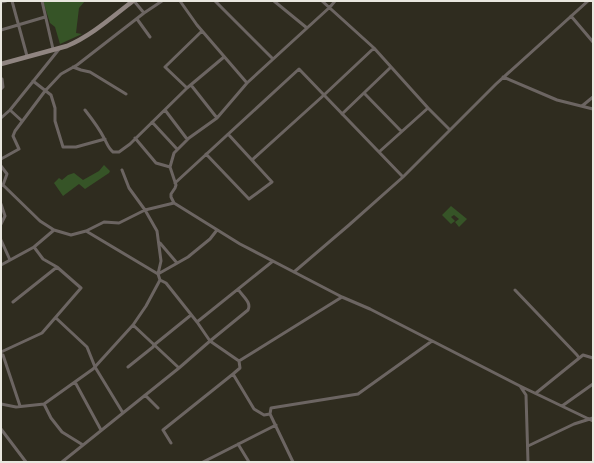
<svg xmlns="http://www.w3.org/2000/svg" width="594" height="463" font-family="Figtree,sans-serif">
	<style>
		.green { fill: #365427 }
		.lines { fill: none; stroke-linecap: round; stroke-linejoin: round }
		.street { stroke: #6c6562; stroke-width: 3 }
		.secondary { stroke: #908581; stroke-width: 4.5 }
	</style>
	<rect width="100%" height="100%" fill="#2f2c1f"/>
	<!-- green -->
	<path class="green" d="M43 1H85L79 8 76 33 82 34 60 44 55 27 50 23Z
		M104 165 110 171 109 173 85 189 79 184 63 196 54 183 59 178 62 180 68 175 74 173 83 180 99 171Z
		M451 206 467 219 459 227 455 222 459 219 454 215 451 217 455 221 451 224 442 215Z"/>
	<g class="lines">
		<!-- street -->
		<path class="street" d="M12 1 27 56
			M42 1 53 49
			M134 1 144 13
			M180 1 197 25 247 83
			M215 1 273 59
			M274 1 307 28
			M322 1 374 48 428 108 450 130
			M1 2 6 1
			M571 16 593 42
			M137 19 150 37
			M1 30 45 17
			M73 67 81 70 90 72 126 94
			M503 77 557 100 593 109
			M33 81 51 95 55 108V121L63 147H76L105 139
			M191 85 217 118
			M187 88 165 67 202 31
			M1 89 3 87 2 79
			M364 93 401 131
			M582 106 593 97
			M10 110 22 121
			M85 110C92 119 99 128 104 138 107 143 108 148 113 152H119L130 144 187 88 224 57
			M165 110 187 139
			M342 114 391 67
			M1 118 10 110 60 48
			M152 122 177 149
			M135 138 156 163 170 167
			M379 152 428 108
			M206 154 249 199 272 182 228 134
			M1 159 19 149 13 136 15 131 45 91 61 74 77 65 144 13 162 1
			M252 160 324 95 374 48
			M1 166 7 174 3 185
			M122 170 129 188 145 210 157 231 161 261 158 274 160 280 146 306 133 325
			M175 183 299 69 403 177
			M1 186 3 185 40 221 54 230
			M174 203 171 197V194L175 188 176 185 170 167 174 153 189 138 217 118 247 83 330 7 335 1
			M1 204 5 216 1 224
			M86 231 158 274 188 257 210 239 217 230
			M1 240 10 260
			M160 243 177 263
			M1 265 34 247 54 230 71 235 86 231 104 222 119 223 145 210 174 203 240 244 294 272 342 297 370 309 520 386 526 395 528 462
			M294 272 349 225 403 177 496 84 588 1
			M160 280 166 283 197 322 210 341 248 310C252 302 242 296 238 289
			M515 290 577 355 579 358
			M13 302 57 267
			M56 318 87 347 95 367 123 413
			M197 322 273 261
			M1 352 42 333 81 288 57 267 43 259 34 247
			M1 354 3 355 20 406
			M128 367 153 347 154 345 191 315
			M233 374 254 409 264 415 270 414
			M75 382 101 430
			M520 386 593 421
			M536 393 583 355 593 358
			M145 395 158 408
			M1 404 16 407 44 404 93 369 133 325 179 368 210 341 239 361 342 297
			M44 404 51 418 62 432 83 445
			M562 406 593 384
			M1 429 26 462
			M171 443 163 430 233 374 240 368 239 361
			M238 444 249 462
			M528 446 574 424 593 418
			M62 462 179 368
			M203 462 276 425
			M293 462 270 414 271 408 358 394 432 341"/>
		<!-- secondary -->
		<path class="secondary" d="M1 64 67 46C91 36 112 17 133 1"/>
	</g>
	<!-- border -->
	<rect width="594" height="463" fill="none" stroke="#e9e7df" stroke-width="4"/>
</svg>
